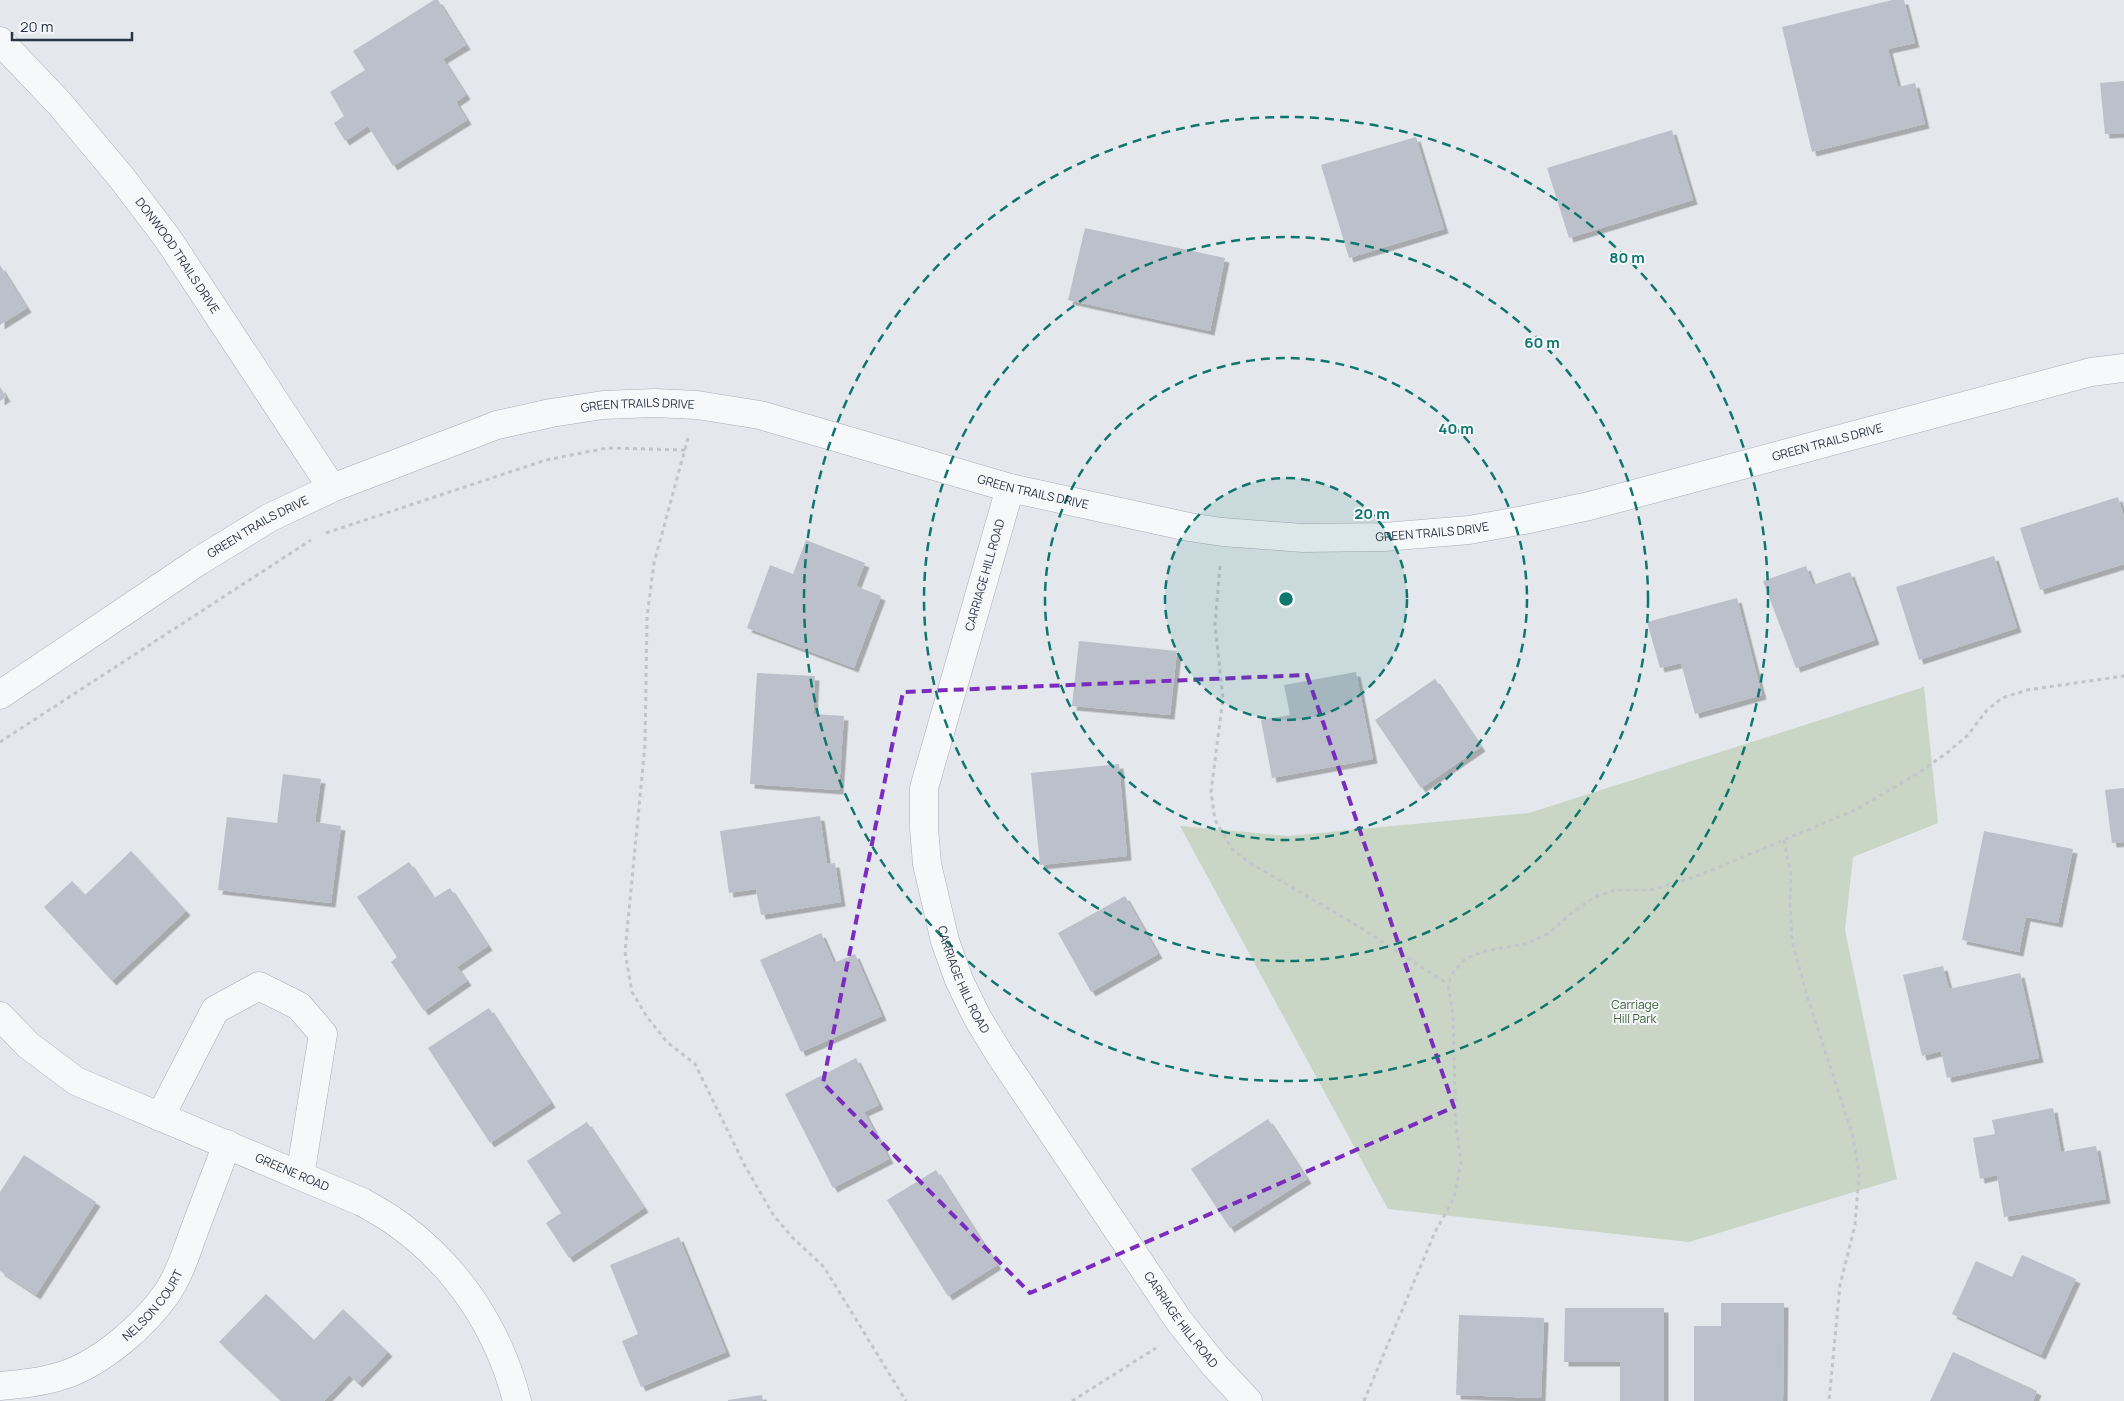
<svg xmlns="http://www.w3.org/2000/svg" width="2124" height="1401" font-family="Manrope,sans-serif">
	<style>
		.green { fill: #c9d6c5 }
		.building { fill: #bbc0ca; filter: url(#shadow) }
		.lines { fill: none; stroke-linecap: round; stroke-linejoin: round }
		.minor-casing { stroke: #a9aeb7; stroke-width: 29 }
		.path { stroke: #c2c5cb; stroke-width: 3; stroke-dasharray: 4 4; stroke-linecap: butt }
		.minor { stroke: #f7f8fa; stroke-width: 28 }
		.marked { fill: none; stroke: #7b2cbf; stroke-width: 4; stroke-dasharray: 10 6; stroke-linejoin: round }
		.ring { fill: none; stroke: #0f766e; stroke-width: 2.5; stroke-dasharray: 9 6 }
		.labels { text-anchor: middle; stroke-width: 4; stroke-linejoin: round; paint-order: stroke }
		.street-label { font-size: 12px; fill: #2b3445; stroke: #f4f6f9 }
		.park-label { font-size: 12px; fill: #3f6138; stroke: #f4f6f9 }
		.centre { fill: #0f766e; stroke: #f4f6f9; stroke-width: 2.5 }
		.ring-label { font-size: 15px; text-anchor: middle; font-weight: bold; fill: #0f766e; stroke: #f4f6f9; stroke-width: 4; stroke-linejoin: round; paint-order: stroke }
	</style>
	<defs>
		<filter id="shadow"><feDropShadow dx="4.5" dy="4.5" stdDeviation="0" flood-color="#0004"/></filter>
	</defs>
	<rect width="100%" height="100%" fill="#e4e7ec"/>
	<!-- green -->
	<path class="green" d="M1924 687 1938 823 1853 857 1845 930 1897 1179 1689 1242 1388 1209 1180 826 1288 836 1529 813Z"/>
	<!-- building -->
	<path class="building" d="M434 0H438L466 45 443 59 466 95 456 102 467 120 393 166 368 126 345 141 334 123 344 116 330 92 365 70 353 51Z
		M1892 0H1904L1915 43 1888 49 1898 87 1915 83 1925 124 1812 152 1782 27Z
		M2124 81V133L2105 134 2100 83Z
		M1672 130 1693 200 1569 238 1547 168Z
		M1416 137 1444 229 1349 258 1321 165Z
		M1085 228 1225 258 1210 331 1068 300Z
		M0 265 27 308 0 325Z
		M0 387 6 397 0 401Z
		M2118 497 2124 517V564L2040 590 2020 528Z
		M806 540 865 563 856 586 881 596 854 668 747 628 770 565 793 574Z
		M1994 556 2017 628 1919 660 1896 587Z
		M1806 566 1813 585 1850 572 1875 640 1796 668 1763 581Z
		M1737 598 1762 695 1695 714 1681 663 1660 668 1647 622Z
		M1079 641 1177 651 1170 715 1072 706Z
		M1356 672 1373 759 1272 778 1261 720 1290 715 1284 685Z
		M757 673 815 676 813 714 844 716 839 790 750 784Z
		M1435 679 1481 747 1421 788 1375 720Z
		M1119 764 1127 856 1040 865 1031 773Z
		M283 774 321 779 315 822 341 826 331 903 218 890 227 817 277 823Z
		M2124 788V842L2112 843 2105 790Z
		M820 816 827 864 835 863 841 902 761 915 756 889 729 893 720 831Z
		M1984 831 2073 849 2058 923 2026 917 2019 952 1962 940Z
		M131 851 186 911 112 981 44 907 72 881 85 895Z
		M409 862 434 898 450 888 488 946 457 967 467 981 424 1011 391 962 397 957 357 897Z
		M1125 896 1158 954 1091 992 1058 933Z
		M821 933 834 963 855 954 882 1016 801 1052 760 960Z
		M1943 966 1949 989 2020 973 2039 1058 1947 1078 1941 1051 1922 1056 1903 975Z
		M489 1008 551 1103 490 1143 428 1048Z
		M856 1058 879 1105 864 1112 889 1159 833 1188 785 1094Z
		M2053 1108 2061 1152 2096 1146 2106 1199 2004 1217 1997 1175 1980 1179 1973 1138 1995 1134 1992 1120Z
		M1268 1119 1307 1179 1230 1228 1191 1169Z
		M587 1122 644 1208 569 1258 546 1223 561 1213 527 1161Z
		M24 1155 96 1202 36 1295 0 1271V1192Z
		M936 1170 997 1265 948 1296 887 1200Z
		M679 1237 726 1352 641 1387 622 1341 638 1334 610 1265Z
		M2022 1255 2076 1279 2041 1355 1952 1314 1976 1261 2012 1277Z
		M266 1294 314 1340 343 1309 388 1352 358 1383 349 1375 324 1401H281L219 1342Z
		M1721 1303H1784L1783 1401H1694V1326H1721Z
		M1565 1308H1664V1401H1620V1362H1564Z
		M1459 1315 1544 1318 1541 1398 1456 1395Z
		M1953 1352 2037 1391 2033 1401H1930Z
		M762 1395 763 1401H728V1400Z"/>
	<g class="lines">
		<defs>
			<g id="minor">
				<path id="s1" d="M0 41 59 103 121 177 168 239 332 488"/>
				<path id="s2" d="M1010 488 924 788V828L927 864 945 941 959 980 977 1017 1000 1055 1179 1321 1215 1366 1248 1401"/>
				<path id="s3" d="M0 695 199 561 269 518 332 488 497 425 551 413 603 405 655 403 697 405 760 415 1010 488 1189 527 1222 532 1303 538 1384 537 1469 530 1524 520 1589 506 2091 372 2124 368"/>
				<path id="s4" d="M0 1016 28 1045 76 1081 362 1202C374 1209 387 1216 398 1224 458 1267 499 1330 517 1401"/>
				<path d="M160 1117 215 1010 259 986 299 1006 323 1034 300 1176"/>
				<path id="s5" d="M0 1386C22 1384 43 1382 64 1375 101 1363 145 1325 167 1293 179 1276 186 1253 193 1234 204 1204 216 1174 227 1144"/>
			</g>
		</defs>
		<!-- minor casing -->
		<use href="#minor" class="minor-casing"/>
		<!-- path -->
		<path class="path" d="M688 438 654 563 647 617 645 745 625 952 632 992 647 1017 667 1042 695 1064 745 1166 774 1216 793 1238 824 1267 906 1401
			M326 533 546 460 607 448 685 450
			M1220 566 1215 625 1223 698 1211 792 1215 820 1232 849 1250 863 1353 923 1448 984
			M0 742 311 540
			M1784 840 1791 875 1790 901 1792 941 1806 993 1853 1136 1859 1174 1855 1225 1840 1285 1829 1401
			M1072 1401 1156 1348
			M1364 1401 1435 1232 1454 1198 1461 1163 1456 1127 1453 1016 1448 984 1453 973 1466 958 1485 951 1525 944 1548 934 1570 914 1595 897 1615 890H1651L1700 875 1853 811 1917 774 1948 752 1968 735 1987 710 2002 698 2027 690 2124 676"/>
		<!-- minor -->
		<use href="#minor" class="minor"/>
	</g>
	<!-- marked area -->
	<path class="marked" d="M1307 675 1454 1107 1030 1293 823 1083 903 692Z"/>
	<!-- distance rings -->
	<circle cx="1286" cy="599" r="121" fill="#0f766e" fill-opacity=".12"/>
	<g class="ring">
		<circle cx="1286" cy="599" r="121"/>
		<circle cx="1286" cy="599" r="241"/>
		<circle cx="1286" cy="599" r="362"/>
		<circle cx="1286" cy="599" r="482"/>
	</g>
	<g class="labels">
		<!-- street labels -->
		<g class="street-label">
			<text dy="4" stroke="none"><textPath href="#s1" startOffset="279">DONWOOD TRAILS DRIVE</textPath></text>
			<text dy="4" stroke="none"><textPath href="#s3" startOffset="711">GREEN TRAILS DRIVE</textPath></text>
			<text dy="4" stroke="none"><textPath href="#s3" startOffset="1928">GREEN TRAILS DRIVE</textPath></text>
			<text dy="4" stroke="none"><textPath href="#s3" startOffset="1118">GREEN TRAILS DRIVE</textPath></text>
			<text dy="4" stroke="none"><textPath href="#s3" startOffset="308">GREEN TRAILS DRIVE</textPath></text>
			<text dy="4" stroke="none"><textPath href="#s3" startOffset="1522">GREEN TRAILS DRIVE</textPath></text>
			<text transform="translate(985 575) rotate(-74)" y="4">CARRIAGE HILL ROAD</text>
			<text dy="4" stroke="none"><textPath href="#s2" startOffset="510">CARRIAGE HILL ROAD</textPath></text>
			<text dy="4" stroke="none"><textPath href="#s4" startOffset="335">GREENE ROAD</textPath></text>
			<text dy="4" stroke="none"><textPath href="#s5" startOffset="180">NELSON COURT</textPath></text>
			<text dy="4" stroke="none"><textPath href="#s2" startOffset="915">CARRIAGE HILL ROAD</textPath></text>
		</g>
		<!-- park labels -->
		<g class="park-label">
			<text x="1635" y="1009">Carriage<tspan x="1635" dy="14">Hill Park</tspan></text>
		</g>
	</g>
	<circle cx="1286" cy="599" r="8" class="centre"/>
	<g class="ring-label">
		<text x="1627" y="263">80 m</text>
		<text x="1542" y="348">60 m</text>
		<text x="1456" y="434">40 m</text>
		<text x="1372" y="519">20 m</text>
	</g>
	<!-- scale -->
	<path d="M12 32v8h120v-8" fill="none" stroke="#2b3445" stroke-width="2.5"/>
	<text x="20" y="32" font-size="15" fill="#2b3445" stroke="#f4f6f9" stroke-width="4" paint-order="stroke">20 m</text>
</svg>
